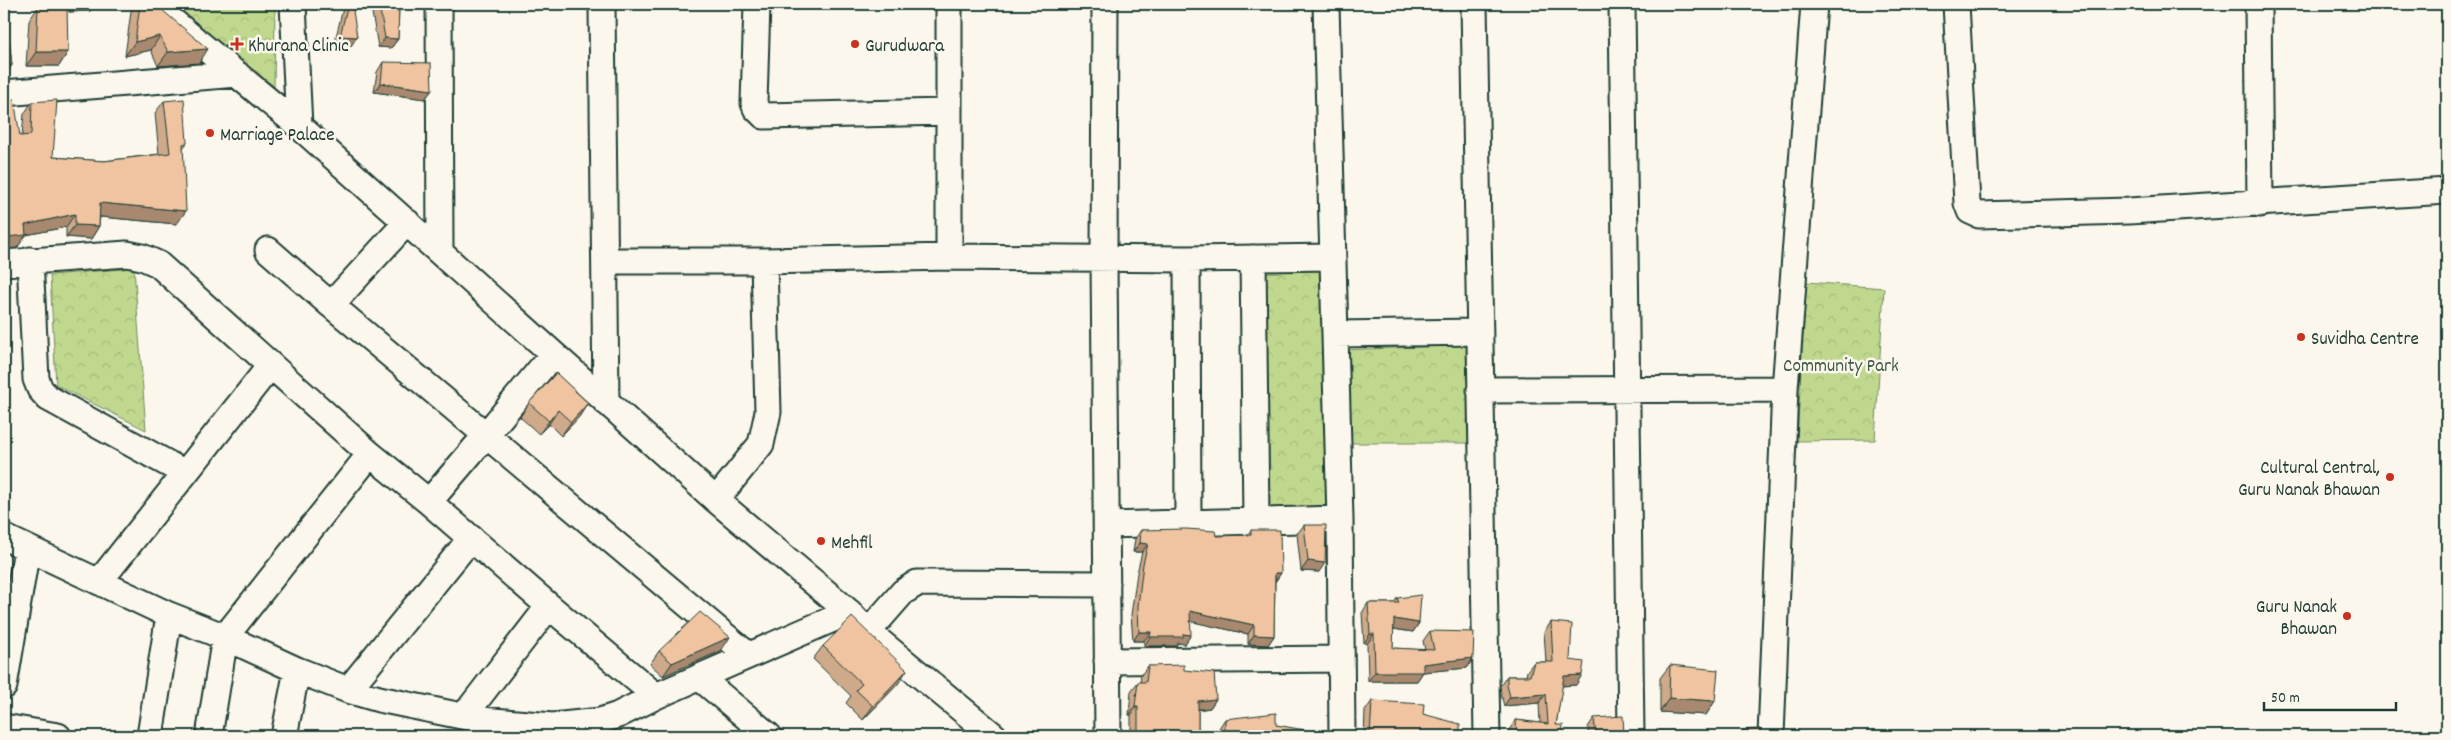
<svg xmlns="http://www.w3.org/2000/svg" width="2451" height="740" font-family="Dekko,sans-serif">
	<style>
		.park { fill: url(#park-crowns); stroke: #708a61 }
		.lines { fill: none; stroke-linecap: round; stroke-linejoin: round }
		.minor-casing { stroke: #1f3d34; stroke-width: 29 }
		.minor { stroke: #fbf7ec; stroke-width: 25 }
		.wall { fill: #cea98a; stroke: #1f3d34 }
		.shaded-wall { fill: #a88970; stroke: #1f3d34 }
		.building { fill: #f0c4a0; stroke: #1f3d34 }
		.poi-dot { fill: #c8321e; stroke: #fbf7ec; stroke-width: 2 }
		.labels { text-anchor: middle; stroke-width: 5; stroke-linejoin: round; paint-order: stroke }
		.poi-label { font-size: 19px; fill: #1f3d34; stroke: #fbf7ec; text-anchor: start }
		.park-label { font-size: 19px; fill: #3f5c46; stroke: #fbf7ec }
	</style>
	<defs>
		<pattern id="park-crowns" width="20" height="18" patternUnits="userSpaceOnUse" patternTransform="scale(1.25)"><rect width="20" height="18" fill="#c0d88e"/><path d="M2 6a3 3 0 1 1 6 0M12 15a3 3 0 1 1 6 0" fill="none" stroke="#a5ba7b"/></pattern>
	</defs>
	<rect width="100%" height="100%" fill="#fbf7ec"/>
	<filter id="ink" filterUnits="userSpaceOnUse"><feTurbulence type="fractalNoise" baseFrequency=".02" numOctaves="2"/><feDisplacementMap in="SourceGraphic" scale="10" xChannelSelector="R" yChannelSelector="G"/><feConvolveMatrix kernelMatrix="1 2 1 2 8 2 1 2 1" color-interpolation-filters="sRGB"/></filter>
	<g filter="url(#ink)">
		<!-- park -->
		<path class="park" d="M168 4H275L274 94Z
			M1330 263 1335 513 1265 514 1255 264Z
			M134 268 146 430 56 385 50 275Z
			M1806 282 1884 288 1875 440 1797 441Z
			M1469 345 1470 443H1347L1342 350Z"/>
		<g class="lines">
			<defs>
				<path id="minor" d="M152 4 299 126 716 500 849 612 868 632 994 736
					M293 4 299 126
					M439 4 440 251
					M602 4 606 402
					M757 4 754 103 756 108 764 116 948 112
					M949 4V257
					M1105 4 1104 259 1108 736
					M1326 4 1340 519 1342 736
					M1474 4 1487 736
					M1622 4 1631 736
					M1956 4 1967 203 1970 211 1979 215 2129 211 2447 191
					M2258 4 2260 204
					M4 93 237 74
					M407 222 331 305 486 435 553 354
					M268 250 331 305
					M1253 258 1256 520
					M1187 259 1188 522
					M30 260 36 379 40 389 48 398 185 473
					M605 261H764L949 257 1187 259 1333 257
					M4 263 127 254 142 257 158 264 370 454 429 502 486 435 748 655
					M1335 334 1479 332
					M1480 390 1785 389 1814 4
					M716 500 761 444 768 412 764 261
					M429 502 549 606 656 696
					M1107 525 1340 519
					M4 537 169 615 225 637 297 670 348 690 379 699 481 720 553 726 600 721 618 715 656 696 849 612
					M99 582 270 366
					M868 632 903 592 917 583 1107 584
					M1107 661 1341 659
					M699 677 769 736
					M4 686 27 549
					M348 690 471 538
					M464 716 549 606
					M4 727 58 736
					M150 736 169 615
					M209 736 225 637 370 454
					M284 736 297 670
					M1771 736 1785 389"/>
			</defs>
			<!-- minor casing -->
			<use href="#minor" class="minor-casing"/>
			<!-- minor -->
			<use href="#minor" class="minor"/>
		</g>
		<!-- wall -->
		<path class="wall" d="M4 4H11L5 11 12 65 4 77V11H5L4 9Z
			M68 4H96L90 11 69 12Z
			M132 4H155L199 63 158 66 151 50 125 56Z
			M344 4H352L351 46 334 45Z
			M373 4H399L398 39 391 48 378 47 371 7Z
			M38 7 68 52 59 66H26L29 21Z
			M383 62 432 90 425 99 374 92 377 72Z
			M4 101 20 136H22L24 114 32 102 53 157 104 161 159 154 155 113 164 101 187 143 183 148 177 224 100 217 99 226 91 239 66 237V227L26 235 17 248 4 249Z
			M529 403H588L579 417 561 436 549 424 539 434 520 417Z
			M1304 525 1319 572 1301 571 1297 534Z
			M1141 530 1216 536 1247 535 1251 530 1281 573 1275 582 1274 636 1268 645 1248 644V634L1190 621 1185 644 1178 643 1176 646H1144V641H1133L1131 615 1137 573 1142 552H1133L1135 539Z
			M1397 598 1419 623 1413 632 1393 629V648L1425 650 1423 641 1430 631 1473 658 1467 668 1423 672 1417 681H1368L1367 644 1364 643 1362 613 1368 603H1394Z
			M1551 622 1570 660 1576 685 1562 686 1556 725 1562 736H1510L1509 730 1516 720 1540 723 1539 703 1504 706 1501 694 1500 686 1507 676H1526L1527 671 1534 662H1546L1544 632Z
			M823 646 898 684 863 720 846 703 851 696 813 659Z
			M659 651H721L663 676 650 664Z
			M1670 665 1715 701 1706 715 1660 712V678Z
			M1148 666 1184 670 1216 699 1210 708 1198 710V736H1131V715H1129L1131 691 1138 682H1140L1141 675Z
			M1372 701 1423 714 1460 736H1364L1365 711Z
			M1594 718 1624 736H1588V727Z
			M1225 719 1276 725 1328 736H1219V728Z
			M1743 730 1759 736H1738Z"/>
		<!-- shaded-wall -->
		<path class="shaded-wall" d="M75 4H96L90 11 69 12Z
			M160 36 151 50 125 56 135 42Z
			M340 36 357 37 351 46 334 45Z
			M385 38 398 39 391 48 378 47Z
			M208 49 199 63 158 66 168 52Z
			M36 52H68L59 66H26Z
			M4 64 12 65 4 77Z
			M381 83 432 90 425 99 374 92Z
			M100 203 186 211 177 224 91 216Z
			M75 214 66 227 26 235 17 248 4 249V236L25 225Z
			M75 225 99 226 91 239 66 237Z
			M588 403 579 417 561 436 571 422Z
			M558 410 549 424 539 434 549 421Z
			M1140 543 1148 544 1142 552H1133Z
			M1308 561 1325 563 1319 572 1301 571Z
			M1275 573H1281L1275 582Z
			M1190 611 1254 625 1248 634 1184 620Z
			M1394 619 1419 623 1413 632 1387 628Z
			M1139 632H1151L1144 641H1133Z
			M1183 634 1191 635 1185 644 1178 643 1176 646H1144L1150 637Z
			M1370 634H1374L1367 644 1364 643Z
			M1254 635 1274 636 1268 645 1248 644Z
			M730 637 721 651 663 676 672 663Z
			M1473 658 1467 668 1423 672 1417 681H1368L1375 672 1423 664Z
			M907 670 898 684 863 720 873 706Z
			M1582 675 1576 685 1557 686 1564 676Z
			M1546 694 1539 703 1504 706 1510 697Z
			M1669 698 1715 701 1706 715 1660 712Z
			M1216 699 1210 708 1191 710 1198 701Z
			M1135 706H1138L1131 715H1129Z"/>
		<!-- building -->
		<path class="building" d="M140 4H155L208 49 168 52 160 36 135 42Z
			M348 4H352L357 37 340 36Z
			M379 4H399L398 39 385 38Z
			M67 6 68 52H36L38 7Z
			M4 11H6L12 65 4 64Z
			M383 62 431 63 432 90 381 83Z
			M14 99 20 136 31 135 32 102 57 100 53 157 104 161 170 153 164 101 184 99 187 143 183 144 186 211 100 203 99 226 75 225V214L25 225 26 235 8 237 4 236V101Z
			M556 373 588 403 571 422 558 410 549 421 529 403Z
			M1304 525H1326L1325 563 1308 561Z
			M1186 529 1215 531 1216 536 1251 535V530H1280L1281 573H1275L1274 636 1254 635V625L1190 611 1191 635 1183 634V637H1150L1151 632H1139L1138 606 1143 564 1148 544 1140 543 1141 530Z
			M1421 595 1419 623 1394 619 1393 648 1434 650 1430 631 1474 632 1473 658 1423 664V672H1375L1374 634H1370L1368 603H1399L1397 598Z
			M700 612 730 637 672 663 659 651Z
			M852 617 907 670 873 706 856 690 862 684 823 646Z
			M1551 622 1572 624 1570 660 1584 662 1582 675 1564 676 1556 725H1563L1562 736H1517L1516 720 1548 724 1546 694 1510 697 1507 685V676H1530L1534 662H1553Z
			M1184 665V670L1214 673 1216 699 1198 701V736H1138V706H1135L1138 682H1146L1148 666Z
			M1670 665 1718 670 1715 701 1669 698Z
			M1372 701 1424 704 1423 714 1460 724V736H1370Z
			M1276 713V725L1328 734V736H1225V719Z
			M1623 716 1624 736H1596L1594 718Z
			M1760 729 1759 736H1742L1743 730Z
			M1656 731H1687V736H1657Z"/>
	</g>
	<!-- markers -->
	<g class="poi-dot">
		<path d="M234.5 36.5h5v5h5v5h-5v5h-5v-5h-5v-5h5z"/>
		<circle cx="855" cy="44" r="5"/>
		<circle cx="210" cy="133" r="5"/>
		<circle cx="2301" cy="337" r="5"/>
		<circle cx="2390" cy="477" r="5"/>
		<circle cx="821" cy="541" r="5"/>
		<circle cx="2347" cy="616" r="5"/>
	</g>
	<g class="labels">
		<!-- poi labels -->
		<g class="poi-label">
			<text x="248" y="51">Khurana Clinic</text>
			<text x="865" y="51">Gurudwara</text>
			<text x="220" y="140">Marriage Palace</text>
			<text x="2311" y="344">Suvidha Centre</text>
			<text x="2380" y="473" text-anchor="end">Cultural Central,<tspan x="2380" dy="22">Guru Nanak Bhawan</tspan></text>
			<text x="831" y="548">Mehfil</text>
			<text x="2337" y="612" text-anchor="end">Guru Nanak<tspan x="2337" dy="22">Bhawan</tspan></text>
		</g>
		<!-- park labels -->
		<g class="park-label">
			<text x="1841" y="371">Community Park</text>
		</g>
	</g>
	<!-- margin -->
	<rect width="2451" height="740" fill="none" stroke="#fbf7ec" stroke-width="20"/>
	<rect x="10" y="10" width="2431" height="720" fill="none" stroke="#1f3d34" stroke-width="2" filter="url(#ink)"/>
	<!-- scale -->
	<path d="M2264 702v8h132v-8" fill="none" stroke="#1f3d34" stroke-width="2.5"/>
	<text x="2271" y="702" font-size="15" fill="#1f3d34" stroke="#fbf7ec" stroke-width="4" paint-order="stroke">50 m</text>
</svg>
